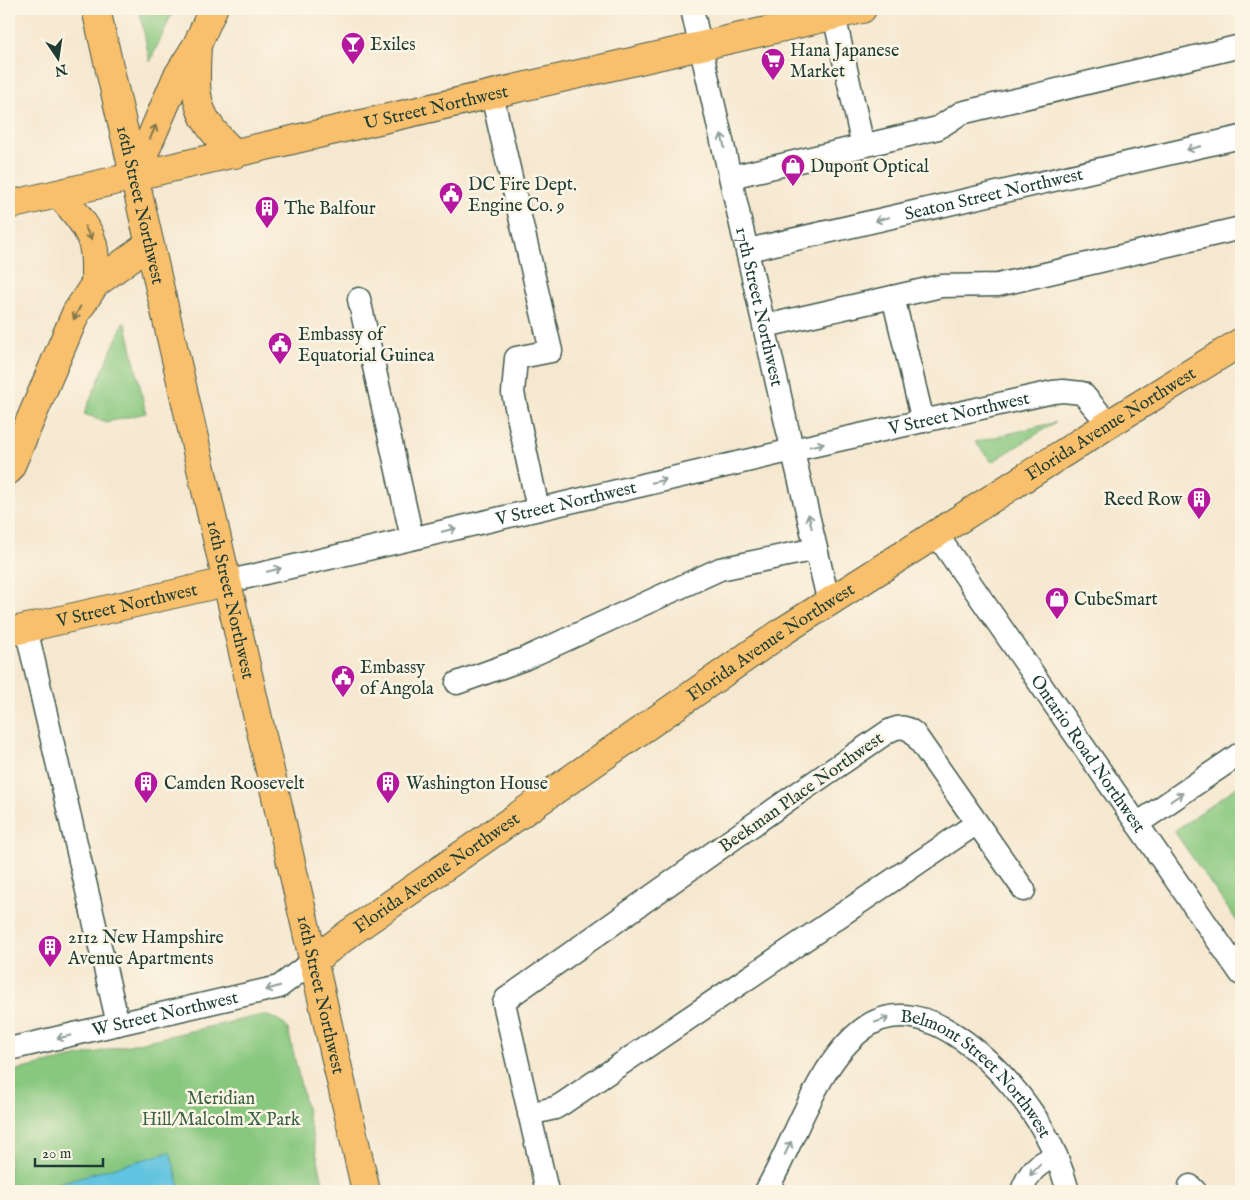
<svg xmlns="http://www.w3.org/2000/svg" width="1250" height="1200" font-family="'IM FELL English',serif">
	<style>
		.green { fill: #87c77e; stroke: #538259 }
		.water { fill: #61c3df; stroke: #40808a }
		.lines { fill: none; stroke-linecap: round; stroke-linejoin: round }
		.minor-casing { stroke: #3f574b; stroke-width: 25 }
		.major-casing { stroke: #3f574b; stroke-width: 30 }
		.minor { stroke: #fff; stroke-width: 22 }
		.major { stroke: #f8bf6c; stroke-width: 28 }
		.oneway { stroke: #81784d }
		.oneway2 { stroke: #8f9e9a }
		.labels { text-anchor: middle; stroke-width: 5; stroke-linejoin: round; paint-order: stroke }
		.poi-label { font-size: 18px; fill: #1f3d34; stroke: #fcf5e5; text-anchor: start }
		.street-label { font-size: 18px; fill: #1f3d34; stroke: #fcf5e5 }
		.park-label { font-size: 18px; fill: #396046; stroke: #fcf5e5 }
	</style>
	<rect width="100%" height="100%" fill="#fcf5e5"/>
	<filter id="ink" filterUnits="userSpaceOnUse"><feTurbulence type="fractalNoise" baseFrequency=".02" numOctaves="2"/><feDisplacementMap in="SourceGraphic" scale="10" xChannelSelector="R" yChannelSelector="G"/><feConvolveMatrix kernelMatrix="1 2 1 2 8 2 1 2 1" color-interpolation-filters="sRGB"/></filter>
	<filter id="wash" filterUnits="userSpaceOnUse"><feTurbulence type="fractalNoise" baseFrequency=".0096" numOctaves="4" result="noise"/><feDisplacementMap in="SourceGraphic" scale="20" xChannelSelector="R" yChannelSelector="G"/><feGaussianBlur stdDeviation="1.12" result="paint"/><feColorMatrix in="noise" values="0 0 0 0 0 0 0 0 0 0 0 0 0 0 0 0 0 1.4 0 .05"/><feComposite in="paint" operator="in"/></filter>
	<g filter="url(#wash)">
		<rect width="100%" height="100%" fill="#f6e8d0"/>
		<!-- green -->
		<path class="green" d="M139 9H174L150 62Z
			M123 323 126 324 146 413 107 422 84 414Z
			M1056 422 992 462 975 442Z
			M1241 784V927L1174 831Z
			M262 1015C273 1017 281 1019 288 1029L325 1191H9V1072Z"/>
		<!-- water -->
		<path class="water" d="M170 1152 181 1191H34L33 1190Z"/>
	</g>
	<g filter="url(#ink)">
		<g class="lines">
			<defs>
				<g id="minor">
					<path id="s1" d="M692 9 787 427 829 603"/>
					<path d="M834 15 863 146"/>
					<path d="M492 95 551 351 516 358 513 393 538 509"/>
					<path d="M731 177 938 128 961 113 1241 46"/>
					<path id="s2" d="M748 250 1241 137"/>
					<path d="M893 297 923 421"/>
					<path d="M359 299 412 538"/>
					<path d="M765 326 941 286 998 285 1241 228"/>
					<path id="s3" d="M937 535 1241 974"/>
					<path id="s4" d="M226 582 793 450 1053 392 1063 391 1082 393 1109 424"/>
					<path d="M26 628 118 1024"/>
					<path d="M457 683 524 659 720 569 816 549"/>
					<path d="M977 823 1024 890"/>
					<path d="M1137 824 1241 753"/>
					<path id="s5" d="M9 1049 279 987 313 961"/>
					<path d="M529 1114 555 1108 562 1104 977 823 914 733C905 726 899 726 889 731L788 800 506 999 504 1003 547 1191"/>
					<path d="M1190 1186 1195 1191"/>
					<path id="s6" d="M766 1191C795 1141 816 1065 863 1029 926 981 1013 1078 1042 1128 1054 1148 1062 1169 1068 1191"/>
					<path d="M1022 1191C1029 1171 1037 1164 1056 1156"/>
				</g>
				<g id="major">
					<path id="s7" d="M96 9 366 1191"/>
					<path d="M197 46C196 74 192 102 209 125 216 136 226 145 235 154"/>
					<path d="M134 177 177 77 197 45 213 9"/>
					<path d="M59 194C72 209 88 225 93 245 96 258 95 272 95 284"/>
					<path id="s8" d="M9 205 862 9"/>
					<path d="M9 470 76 313 95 284 149 244"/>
					<path id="s9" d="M9 632 226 582"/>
					<path id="s10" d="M313 961 351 932 785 630 1109 424 1241 342"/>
				</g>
			</defs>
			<!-- minor casing -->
			<use href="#minor" class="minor-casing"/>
			<!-- major casing -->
			<use href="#major" class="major-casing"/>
			<!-- minor -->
			<use href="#minor" class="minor"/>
			<!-- major -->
			<use href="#major" class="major"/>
		</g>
		<!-- one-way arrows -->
		<defs><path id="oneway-shaft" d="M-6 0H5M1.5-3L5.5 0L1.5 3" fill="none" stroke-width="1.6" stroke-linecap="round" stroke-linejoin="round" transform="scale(1.25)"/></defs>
		<g class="oneway">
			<use href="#oneway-shaft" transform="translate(153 132) rotate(-67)"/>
			<use href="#oneway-shaft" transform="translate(88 233) rotate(63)"/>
			<use href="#oneway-shaft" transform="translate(77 313) rotate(117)"/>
		</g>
		<g class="oneway2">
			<use href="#oneway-shaft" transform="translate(723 141) rotate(-103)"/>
			<use href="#oneway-shaft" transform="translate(1194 148) rotate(167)"/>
			<use href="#oneway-shaft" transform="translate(882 219) rotate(167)"/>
			<use href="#oneway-shaft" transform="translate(817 445) rotate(-12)"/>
			<use href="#oneway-shaft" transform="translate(659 481) rotate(-13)"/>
			<use href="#oneway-shaft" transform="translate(810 521) rotate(-103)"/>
			<use href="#oneway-shaft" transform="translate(449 530) rotate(-13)"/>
			<use href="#oneway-shaft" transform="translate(274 570) rotate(-13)"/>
			<use href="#oneway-shaft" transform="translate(1177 797) rotate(-34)"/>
			<use href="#oneway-shaft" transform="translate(273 988) rotate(163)"/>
			<use href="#oneway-shaft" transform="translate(882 1020) rotate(-19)"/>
			<use href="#oneway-shaft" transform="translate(64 1037) rotate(167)"/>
			<use href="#oneway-shaft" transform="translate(788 1148) rotate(-65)"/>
			<use href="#oneway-shaft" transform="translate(1035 1170) rotate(133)"/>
		</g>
	</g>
	<!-- icons -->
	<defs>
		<symbol id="bar-pin" viewBox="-11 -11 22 30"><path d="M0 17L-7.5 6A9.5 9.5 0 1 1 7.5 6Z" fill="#b5179e" stroke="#fcf5e5"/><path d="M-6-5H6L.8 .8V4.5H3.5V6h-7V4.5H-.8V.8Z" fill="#fff"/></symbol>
		<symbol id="supermarket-pin" viewBox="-11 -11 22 30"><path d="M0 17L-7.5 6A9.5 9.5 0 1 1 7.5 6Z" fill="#b5179e" stroke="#fcf5e5"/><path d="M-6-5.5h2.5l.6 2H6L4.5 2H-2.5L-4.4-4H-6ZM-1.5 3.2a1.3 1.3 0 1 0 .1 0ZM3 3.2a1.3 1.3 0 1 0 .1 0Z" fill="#fff"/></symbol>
		<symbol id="shop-pin" viewBox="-11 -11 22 30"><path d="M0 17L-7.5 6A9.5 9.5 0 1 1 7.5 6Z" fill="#b5179e" stroke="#fcf5e5"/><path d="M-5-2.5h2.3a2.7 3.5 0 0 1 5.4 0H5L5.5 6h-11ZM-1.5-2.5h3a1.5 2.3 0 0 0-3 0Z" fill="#fff"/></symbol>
		<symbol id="civic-pin" viewBox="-11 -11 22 30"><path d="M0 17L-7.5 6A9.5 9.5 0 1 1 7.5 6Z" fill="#b5179e" stroke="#fcf5e5"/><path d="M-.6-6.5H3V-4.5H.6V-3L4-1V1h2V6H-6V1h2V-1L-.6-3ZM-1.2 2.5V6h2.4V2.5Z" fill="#fff"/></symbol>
		<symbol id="building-pin" viewBox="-11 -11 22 30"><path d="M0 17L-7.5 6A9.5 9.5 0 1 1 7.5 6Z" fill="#b5179e" stroke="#fcf5e5"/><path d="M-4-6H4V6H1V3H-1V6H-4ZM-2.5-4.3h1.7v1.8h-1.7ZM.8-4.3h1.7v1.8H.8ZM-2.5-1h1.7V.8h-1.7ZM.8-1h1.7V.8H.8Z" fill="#fff"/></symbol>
	</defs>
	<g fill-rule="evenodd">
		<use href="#bar-pin" x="339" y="30" width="28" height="38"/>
		<use href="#supermarket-pin" x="759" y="46" width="28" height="38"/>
		<use href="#shop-pin" x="779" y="152" width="28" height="38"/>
		<use href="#civic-pin" x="437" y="180" width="28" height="38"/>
		<use href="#building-pin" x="253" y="194" width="28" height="38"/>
		<use href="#civic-pin" x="266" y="330" width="28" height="38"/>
		<use href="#building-pin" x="1185" y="485" width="28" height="38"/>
		<use href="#shop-pin" x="1043" y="585" width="28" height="38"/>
		<use href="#civic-pin" x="329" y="663" width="28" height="38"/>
		<use href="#building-pin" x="132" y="769" width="28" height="38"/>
		<use href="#building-pin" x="374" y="769" width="28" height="38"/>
		<use href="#building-pin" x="36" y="933" width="28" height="38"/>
	</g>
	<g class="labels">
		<!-- poi labels -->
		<g class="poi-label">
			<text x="370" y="50">Exiles</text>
			<text x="790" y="56">Hana Japanese<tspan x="790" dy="21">Market</tspan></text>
			<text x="810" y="172">Dupont Optical</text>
			<text x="468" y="190">DC Fire Dept.<tspan x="468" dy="21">Engine Co. 9</tspan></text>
			<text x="284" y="214">The Balfour</text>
			<text x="298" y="340">Embassy of<tspan x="298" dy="21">Equatorial Guinea</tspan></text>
			<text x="1182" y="505" text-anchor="end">Reed Row</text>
			<text x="1074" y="605">CubeSmart</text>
			<text x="360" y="673">Embassy<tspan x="360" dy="21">of Angola</tspan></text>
			<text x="164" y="789">Camden Roosevelt</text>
			<text x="406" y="789">Washington House</text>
			<text x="68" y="943">2112 New Hampshire<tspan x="68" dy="21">Avenue Apartments</tspan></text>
		</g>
		<!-- street labels -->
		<g class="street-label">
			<text dy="6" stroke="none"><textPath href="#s8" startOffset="438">U Street Northwest</textPath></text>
			<text dy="6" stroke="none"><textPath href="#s2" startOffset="252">Seaton Street Northwest</textPath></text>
			<text dy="6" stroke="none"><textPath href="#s7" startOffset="201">16th Street Northwest</textPath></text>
			<text dy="6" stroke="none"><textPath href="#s1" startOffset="305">17th Street Northwest</textPath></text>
			<text dy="6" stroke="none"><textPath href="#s4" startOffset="752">V Street Northwest</textPath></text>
			<text dy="6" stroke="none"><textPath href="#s10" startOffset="962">Florida Avenue Northwest</textPath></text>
			<text dy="6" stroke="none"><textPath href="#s4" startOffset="349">V Street Northwest</textPath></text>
			<text dy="6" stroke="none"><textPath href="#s7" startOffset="606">16th Street Northwest</textPath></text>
			<text dy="6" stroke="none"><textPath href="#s9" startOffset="121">V Street Northwest</textPath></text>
			<text dy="6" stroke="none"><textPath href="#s10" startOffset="558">Florida Avenue Northwest</textPath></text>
			<text dy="6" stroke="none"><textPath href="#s3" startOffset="266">Ontario Road Northwest</textPath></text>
			<text transform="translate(801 792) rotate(-35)" y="6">Beekman Place Northwest</text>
			<text dy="6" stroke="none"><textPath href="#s10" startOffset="152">Florida Avenue Northwest</textPath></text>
			<text dy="6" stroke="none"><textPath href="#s7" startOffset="1011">16th Street Northwest</textPath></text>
			<text dy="6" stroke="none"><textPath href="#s5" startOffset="160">W Street Northwest</textPath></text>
			<text dy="6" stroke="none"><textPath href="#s6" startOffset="329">Belmont Street Northwest</textPath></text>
		</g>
		<!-- park labels -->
		<g class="park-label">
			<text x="221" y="1104">Meridian<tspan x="221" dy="21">Hill/Malcolm X Park</tspan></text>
		</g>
	</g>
	<!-- margin -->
	<rect width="1250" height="1200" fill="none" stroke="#fcf5e5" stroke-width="30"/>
	<!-- north arrow -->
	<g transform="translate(58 58) rotate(167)" stroke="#fcf5e5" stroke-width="4" paint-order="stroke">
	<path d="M0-4L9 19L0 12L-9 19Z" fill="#1f3d34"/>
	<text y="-8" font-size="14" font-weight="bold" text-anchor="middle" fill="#1f3d34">N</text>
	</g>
	<!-- scale -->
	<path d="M35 1158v8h68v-8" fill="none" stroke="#1f3d34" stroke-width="2.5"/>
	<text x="42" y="1158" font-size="15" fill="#1f3d34" stroke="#fcf5e5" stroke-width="4" paint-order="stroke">20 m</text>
</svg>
